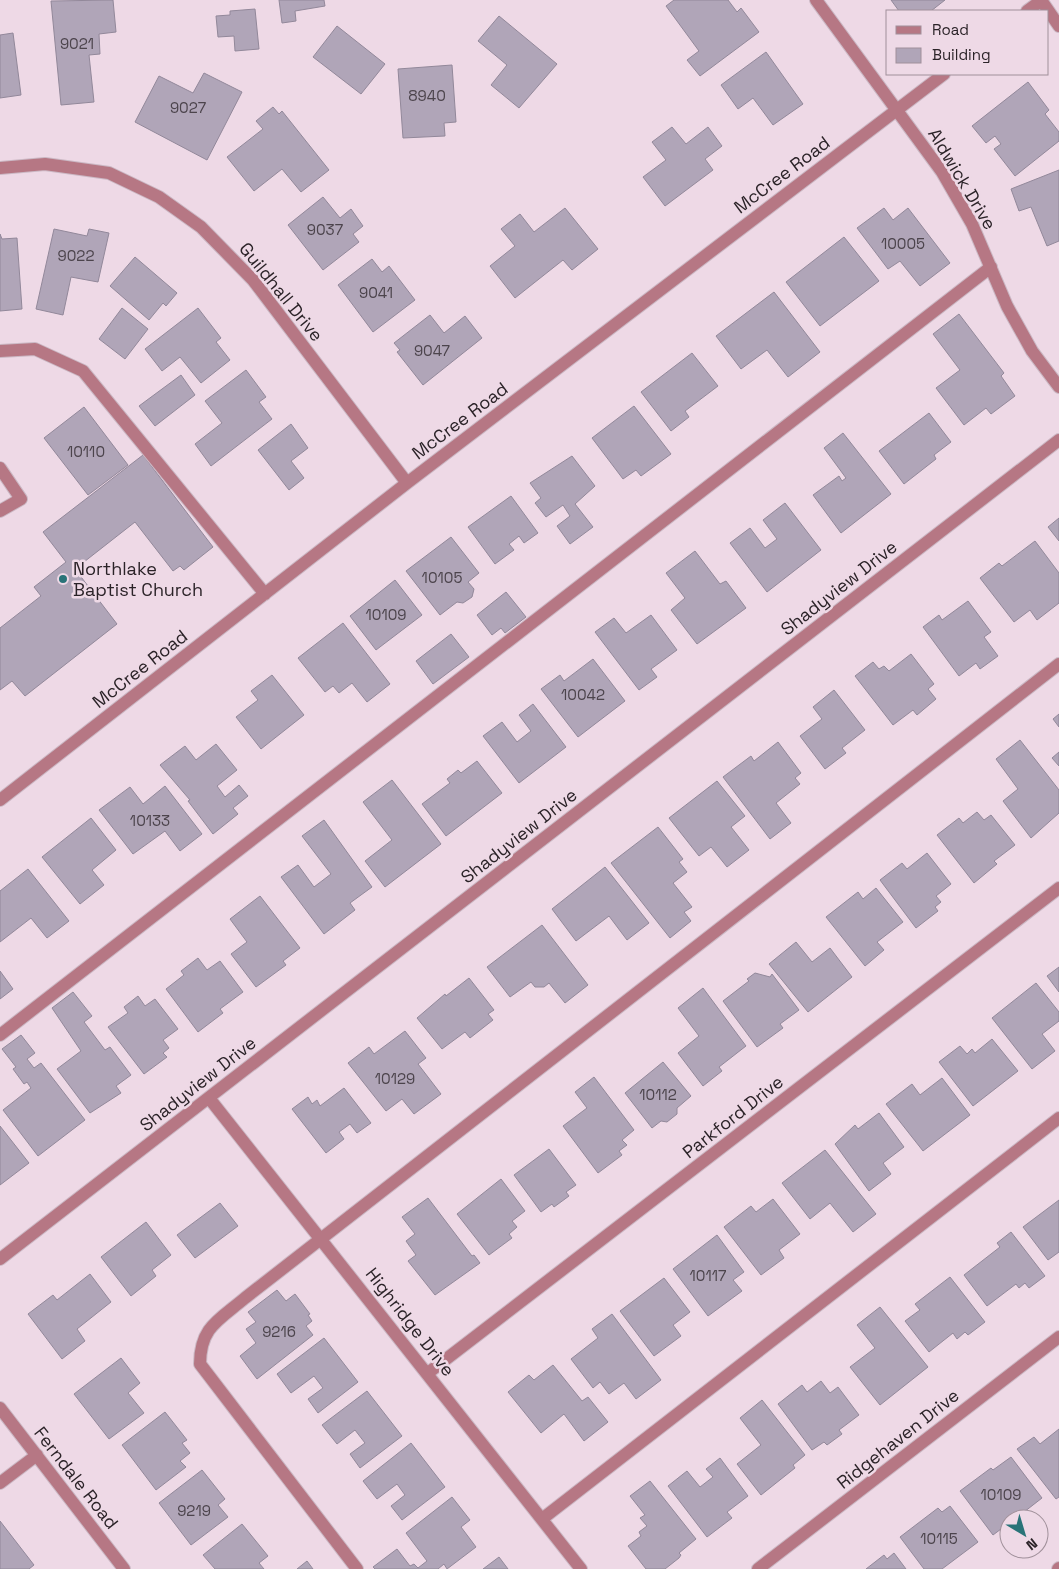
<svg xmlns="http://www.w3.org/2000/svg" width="1059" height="1569" font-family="'Space Grotesk',sans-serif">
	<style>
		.building { fill: #b0a5b8; stroke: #92889a }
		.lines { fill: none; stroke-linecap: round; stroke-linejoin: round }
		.minor-casing { stroke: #cbb8c4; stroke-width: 14 }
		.minor { stroke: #b67784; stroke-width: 12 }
		.poi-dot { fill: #297378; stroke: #eed9e6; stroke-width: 2 }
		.labels { text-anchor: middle; stroke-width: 5; stroke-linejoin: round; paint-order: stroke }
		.number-label { font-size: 15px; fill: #4c444c }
		.street-label { font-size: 18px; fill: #2b2328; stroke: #eed9e6 }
		.poi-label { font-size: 18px; fill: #2b2328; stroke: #eed9e6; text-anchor: start }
	</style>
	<rect width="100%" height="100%" fill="#eed9e6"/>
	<!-- building -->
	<path class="building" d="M113 0 116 32 99 34 100 54 89 55 94 102 61 105 51 1Z
		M279 0H324L325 6 295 11 296 21 282 23Z
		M674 0H728L737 12 741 8 759 32 700 76 687 60 699 51 666 6Z
		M891 0H945L931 11H899Z
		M255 9 259 49 235 51 234 36 218 37 216 16 230 15V11Z
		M499 16 557 64 519 108 491 85 507 65 478 41Z
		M337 26 385 64 361 94 313 57Z
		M13 33 21 95 0 98V35Z
		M766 52 803 104 773 125 753 98 738 109 721 85Z
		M452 65 456 122 444 123 445 136 403 138 398 69Z
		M204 73 242 92 207 160 135 122 159 76 193 93Z
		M1028 82 1049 110 1045 114 1059 132V141L1015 176 994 149 1001 144 995 136 986 143 972 126Z
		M273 107 279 114 282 111 329 170 301 192 282 169 254 191 227 157 263 129 256 121Z
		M672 127 686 144 708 127 722 146 705 159 713 170 665 206 643 177 666 160 652 142Z
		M1059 170V241L1047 246 1031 207 1019 211 1011 189Z
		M323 197 340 218 351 209 363 226 353 234 359 242 323 270 288 225Z
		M565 208 598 249 572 270 563 260 515 298 490 266 515 246 501 229 520 214 534 232Z
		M884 208 893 220 908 208 950 263 920 286 900 261 888 269 857 228Z
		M54 229 87 236 89 229 109 233 98 282 71 277 63 315 36 309Z
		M0 234 2 239 17 238 22 309 0 311Z
		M844 237 879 281 820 326 786 282Z
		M135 257 177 293 166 306 163 303 149 320 110 286Z
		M372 259 382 272 389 266 415 300 373 332 338 285Z
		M774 292 820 352 788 377 767 350 741 369 716 336Z
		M122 308 148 329 125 359 99 339Z
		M198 308 221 338 216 342 230 360 201 383 180 357 162 371 145 349Z
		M959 314 1004 373 1001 376 1015 396 991 414 986 408 964 425 936 388 960 370 933 334Z
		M430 315 444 333 465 316 482 338 423 385 397 352 400 350 394 343Z
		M692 353 718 386 685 411 689 417 671 431 641 392Z
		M246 370 266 397 259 402 272 419 211 466 195 444 222 423 205 401Z
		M181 375 195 395 155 426 139 406Z
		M634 406 671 454 641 476 636 470 623 479 592 438Z
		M84 407 128 465 88 495 44 438Z
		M929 413 951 442 934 455 936 459 904 484 879 451Z
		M291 424 308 448 291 461 304 478 289 490 258 450Z
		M843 433 891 494 841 533 813 495 839 476 842 481 846 478 824 448Z
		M143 455 213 547 184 570 180 566 173 571 135 522 75 569 117 624 25 696 12 681 0 690V628L41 596 34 587 66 562 43 532Z
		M572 456 595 486 575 504 593 527 570 544 557 526 570 516 563 505 546 517 535 503 541 498 530 483Z
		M511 496 538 533 524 543 519 536 509 544 514 550 495 564 468 527Z
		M785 503 821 550 767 592 730 543 750 528 765 548 777 539 763 520Z
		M1059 518V541L1048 527Z
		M451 537 479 573 468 582 474 589 472 597 463 603 457 602 440 615 406 571Z
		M1035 541 1059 573V603L1037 620 1030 610 1014 622 980 578 999 563 1002 566Z
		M695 551 720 584 726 581 746 608 697 644 671 610 685 598 666 573Z
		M395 580 422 615 376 650 350 616Z
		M506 592 526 617 505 633 501 628 492 635 477 615Z
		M968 601 991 632 984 637 998 656 980 669 976 663 959 676 923 627 939 615 942 620Z
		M651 615 677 650 651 669 657 677 639 690 595 632 614 618 626 633Z
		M343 623 390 684 367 702 352 683 339 693 333 686 325 692 298 658Z
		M451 634 469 657 433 684 416 661Z
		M911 654 934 684 928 689 936 699 917 715 913 710 893 725 855 676 873 662 879 669 884 666 889 671Z
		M593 659 625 701 578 737 541 689 560 675 564 681Z
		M272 675 304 715 261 749 236 717 258 700 251 691Z
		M834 690 865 730 842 748 846 753 825 769 800 736 822 719 813 707Z
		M533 704 566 747 519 783 483 736 502 722 517 742 531 731 519 715Z
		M1059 714V727L1053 719Z
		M1020 740 1059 790V813L1031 838 1003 801 1018 789 996 759Z
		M778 742 801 773 795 778 800 784 776 803 791 823 770 839 723 777 751 756 754 761Z
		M216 744 237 770 217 786 225 797 239 785 248 796 233 808 238 814 213 834 188 801 190 800 160 765 185 746 196 760Z
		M1059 752V766L1052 758Z
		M477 761 502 793 446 836 422 804 450 783 447 779 458 770 461 773Z
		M392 780 441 844 385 887 365 861 392 840 363 802Z
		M717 781 745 816 731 827 749 850 727 867 711 847 699 856 669 818Z
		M165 786 202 834 180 851 165 831 133 854 99 810 130 787 143 804Z
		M977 812 984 820 991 815 1015 845 994 861 997 864 974 883 937 835 959 818 963 823Z
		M91 818 116 850 92 870 104 885 80 904 42 857Z
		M324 820 372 887 350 903 355 910 324 934 281 877 298 865 314 887 331 874 302 836Z
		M658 827 683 859 679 862 687 872 673 883 692 907 684 912 691 921 670 938 611 863Z
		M927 853 951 884 936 896 941 902 935 907 938 911 916 928 880 880 902 863 907 869Z
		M605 867 649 923 627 940 609 916 576 941 552 909Z
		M28 869 69 921 47 938 31 918 0 942V891Z
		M876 888 903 922 877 942 884 950 865 966 826 917 858 892 863 899Z
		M260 896 300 948 283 961 286 965 256 987 231 954 247 942 230 919Z
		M542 925 588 985 565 1003 549 983 544 987H535L531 982 510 997 487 967Z
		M796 942 812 962 830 948 852 977 808 1012 769 964Z
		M198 958 207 970 220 961 243 992 220 1009 223 1013 198 1032 166 989 184 975 181 971Z
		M1059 967V992L1047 976Z
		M0 971 13 989 0 999Z
		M755 973 770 977 772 974 799 1010 780 1024 783 1028 757 1047 723 1001 749 981 747 979Z
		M469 978 494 1010 488 1014 493 1020 470 1038 465 1032 442 1049 417 1018 445 994 446 996Z
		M1036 983 1059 1012V1021L1042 1034 1055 1051 1032 1069 992 1018Z
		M703 988 746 1046 719 1067 722 1071 703 1086 678 1053 699 1036 678 1008Z
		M73 992 92 1016 84 1022 105 1050 110 1047 131 1075 116 1086 121 1093 90 1113 57 1069 81 1051 52 1008Z
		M138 996 145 1006 155 999 178 1029 163 1040 169 1048 163 1053 167 1057 144 1074 108 1027 128 1013 124 1007Z
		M405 1031 426 1058 418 1064 441 1094 414 1114 402 1099 386 1111 348 1063 369 1047 374 1054Z
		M21 1035 35 1053 27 1059 34 1068 41 1063 85 1120 38 1156 3 1110 31 1088 27 1082 24 1084 13 1069 16 1067 2 1049Z
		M992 1039 1018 1071 973 1106 939 1062 960 1046 967 1054 972 1049 975 1053Z
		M663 1062 691 1096 677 1108V1114L667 1122 661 1121 652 1128 625 1093Z
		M594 1077 634 1130 622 1140 627 1145 619 1151 622 1155 598 1173 563 1126 587 1108 575 1092Z
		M942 1078 970 1115 923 1151 886 1104 912 1084 920 1095Z
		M344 1088 371 1123 357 1133 350 1124 339 1132 344 1139 326 1153 292 1109 308 1097 312 1104 317 1100 320 1106Z
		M879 1113 904 1147 883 1163 891 1174 869 1191 835 1144 855 1125 858 1129Z
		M0 1126 29 1163 0 1185Z
		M549 1149 576 1185 566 1192 569 1196 554 1207 552 1204 541 1212 514 1175Z
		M825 1150 876 1214 853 1232 830 1203 810 1219 782 1183Z
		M501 1179 525 1211 512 1221 517 1227 509 1234 512 1238 489 1255 457 1214Z
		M428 1198 472 1256 474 1255 480 1263 435 1295 408 1261 416 1255 406 1241 415 1234 402 1217Z
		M773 1199 800 1234 779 1250 784 1258 761 1275 724 1227 751 1206 756 1212Z
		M1059 1200V1252L1048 1260 1023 1227Z
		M220 1203 238 1226 195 1258 177 1235Z
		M146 1222 171 1255 152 1270 156 1276 131 1296 101 1257Z
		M1011 1232 1045 1276 1029 1288 1025 1283 1019 1288 1016 1284 987 1306 964 1275 1000 1247 997 1243Z
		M717 1235 744 1272 733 1280 742 1291 708 1316 673 1269Z
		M90 1274 111 1302 77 1329 85 1341 62 1359 28 1314 53 1295 57 1300Z
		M950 1277 985 1322 968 1335 965 1332 957 1339 953 1333 929 1352 905 1321 920 1310 915 1304Z
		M664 1278 690 1312 673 1325 681 1336 654 1356 620 1311Z
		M277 1290 286 1301 295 1294 310 1314 308 1315 312 1321 306 1326 313 1335 257 1379 240 1356 256 1343 246 1329 256 1322 248 1312Z
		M880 1307 928 1367 880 1405 850 1367 875 1348 857 1325Z
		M612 1314 661 1380 636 1399 624 1383 609 1394 600 1382 593 1388 571 1359 598 1338 592 1329Z
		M324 1338 358 1382 318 1413 308 1399 323 1388 314 1376 291 1393 277 1374Z
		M121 1358 140 1383 128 1393 144 1413 109 1439 74 1394Z
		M553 1365 582 1401 588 1397 608 1422 584 1441 564 1414 541 1433 508 1392 529 1375 534 1380Z
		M821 1381 830 1393 838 1387 859 1415 839 1430 842 1434 827 1445 824 1442 812 1450 778 1404 802 1385 807 1392Z
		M367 1391 402 1436 360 1468 350 1454 365 1443 355 1430 337 1444 322 1425Z
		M762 1400 805 1455 793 1465 795 1468 761 1495 737 1464 761 1445 740 1418Z
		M165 1412 187 1440 182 1443 190 1453 180 1461 186 1467 156 1490 122 1445Z
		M1059 1429V1497L1056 1499 1017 1449 1034 1437 1040 1444Z
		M411 1443 445 1487 402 1520 391 1506 405 1495 397 1484 377 1499 363 1481Z
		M1011 1457 1042 1498 1015 1519H1009V1523L993 1535 960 1491 991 1468 993 1470Z
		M720 1458 748 1496 727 1512 732 1518 707 1537 668 1486 687 1471 700 1487 713 1477 706 1469Z
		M202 1470 225 1499 218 1505 228 1517 191 1545 159 1503Z
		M650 1481 696 1539 679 1553 681 1555 679 1558 665 1569H646L628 1546 641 1536 639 1532 647 1526 640 1518 645 1515 630 1496Z
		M452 1497 470 1520 461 1527 476 1547 447 1569 444 1564 438 1569H375L373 1567 397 1549 410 1566 414 1564 418 1568 427 1561 406 1533Z
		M950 1506 978 1542 942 1569H924L900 1537 938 1508 942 1512Z
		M0 1521 34 1565 29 1569H0Z
		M242 1524 268 1556 259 1563 264 1569H215L203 1555Z
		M894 1553 906 1569H866L884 1555 887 1559Z
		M499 1557 508 1569H483Z
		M307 1561 313 1569H297Z"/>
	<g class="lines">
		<defs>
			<path id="minor" d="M816 0 942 172 972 224 1007 306 1032 351 1059 387
				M1041 0 1059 26
				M1027 11 1042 0
				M0 168 45 164 109 173 159 197 201 227 253 280 407 483
				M0 351 35 349 83 371 265 594
				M0 468 21 499 0 511
				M0 800 407 483 944 74
				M0 1035 991 267
				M209 1098 581 1569
				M0 1259 1059 440
				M428 1373 1059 888
				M0 1408 124 1569
				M0 1483 37 1455
				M542 1519 1059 1118
				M357 1569 200 1364C200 1327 219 1320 245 1298L1059 664
				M758 1569 1059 1337
				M1058 1569 1059 1568"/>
		</defs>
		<!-- minor casing -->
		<use href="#minor" class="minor-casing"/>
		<!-- minor -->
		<use href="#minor" class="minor"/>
	</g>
	<!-- markers -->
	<circle class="poi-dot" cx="63" cy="579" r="5"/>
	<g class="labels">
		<!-- number labels -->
		<g class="number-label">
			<text x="77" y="49">9021</text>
			<text x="427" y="101">8940</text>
			<text x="188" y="113">9027</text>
			<text x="325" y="235">9037</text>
			<text x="903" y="249">10005</text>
			<text x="76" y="261">9022</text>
			<text x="376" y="298">9041</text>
			<text x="432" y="356">9047</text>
			<text x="86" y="457">10110</text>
			<text x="442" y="583">10105</text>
			<text x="386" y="620">10109</text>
			<text x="583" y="700">10042</text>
			<text x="150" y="826">10133</text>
			<text x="395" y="1084">10129</text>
			<text x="658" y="1100">10112</text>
			<text x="708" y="1281">10117</text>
			<text x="279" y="1337">9216</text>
			<text x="1001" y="1500">10109</text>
			<text x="194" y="1516">9219</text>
			<text x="939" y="1544">10115</text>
		</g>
		<!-- street labels -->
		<g class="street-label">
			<text transform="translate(782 175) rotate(-37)" y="6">McCree Road</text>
			<text transform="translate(962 179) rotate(59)" y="6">Aldwick Drive</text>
			<text transform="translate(281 292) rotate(51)" y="6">Guildhall Drive</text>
			<text transform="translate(460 421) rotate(-37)" y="6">McCree Road</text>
			<text transform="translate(839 588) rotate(-38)" y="6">Shadyview Drive</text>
			<text transform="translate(140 669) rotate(-38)" y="6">McCree Road</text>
			<text transform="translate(519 836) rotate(-38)" y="6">Shadyview Drive</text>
			<text transform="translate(198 1084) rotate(-38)" y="6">Shadyview Drive</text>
			<text transform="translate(733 1117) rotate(-38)" y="6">Parkford Drive</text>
			<text transform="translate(410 1322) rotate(52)" y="6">Highridge Drive</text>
			<text transform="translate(898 1439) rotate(-38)" y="6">Ridgehaven Drive</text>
			<text transform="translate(76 1478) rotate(52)" y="6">Ferndale Road</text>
		</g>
		<!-- poi labels -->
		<g class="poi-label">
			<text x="73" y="575">Northlake<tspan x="73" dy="21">Baptist Church</tspan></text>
		</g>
	</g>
	<!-- legend -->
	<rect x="886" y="10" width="162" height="65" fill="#eed9e6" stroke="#a0909a"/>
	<rect x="896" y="26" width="25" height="8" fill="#b67784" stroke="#a0909a"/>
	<text x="932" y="35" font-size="15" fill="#2b2328">Road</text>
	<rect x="896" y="48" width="25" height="15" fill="#b0a5b8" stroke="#a0909a"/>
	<text x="932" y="60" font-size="15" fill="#2b2328">Building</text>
	<!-- north arrow -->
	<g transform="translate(1024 1534) rotate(142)"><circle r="24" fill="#eed9e6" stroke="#a0909a"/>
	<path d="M0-4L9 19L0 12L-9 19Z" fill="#297378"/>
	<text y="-8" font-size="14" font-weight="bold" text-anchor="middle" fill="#2b2328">N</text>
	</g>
</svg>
